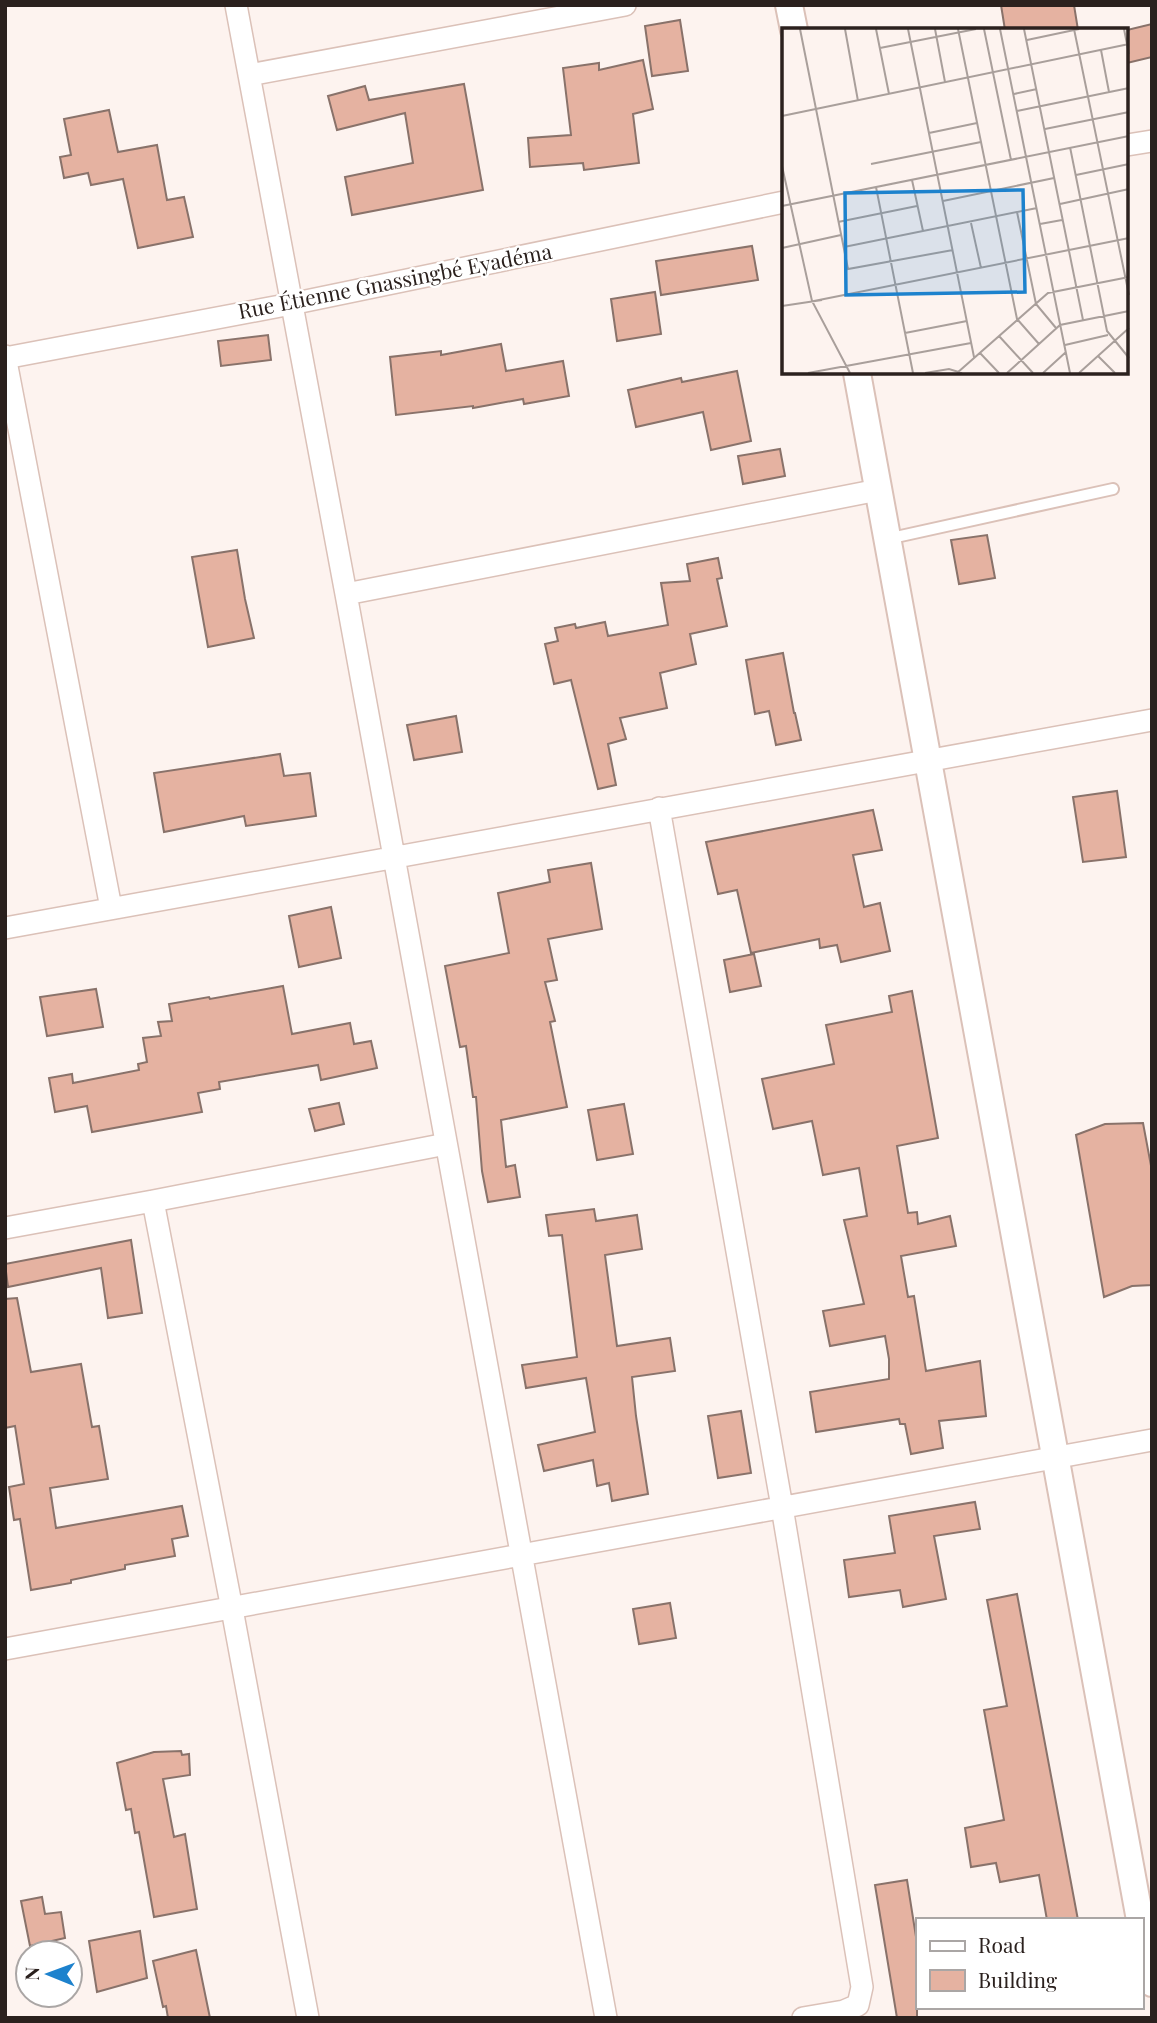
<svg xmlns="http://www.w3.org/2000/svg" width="1157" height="2023" font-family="'Playfair Display',serif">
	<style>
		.building { fill: #e5b2a1; stroke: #89726a; stroke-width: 2 }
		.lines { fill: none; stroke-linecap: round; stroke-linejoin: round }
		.service-casing { stroke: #dbc1b8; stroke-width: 14 }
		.minor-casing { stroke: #dbc1b8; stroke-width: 24 }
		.tertiary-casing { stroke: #dbc1b8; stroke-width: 30 }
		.service { stroke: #fff; stroke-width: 10 }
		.minor { stroke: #fff; stroke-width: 21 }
		.tertiary { stroke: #fff; stroke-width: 26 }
		.labels { text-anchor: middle; stroke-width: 5; stroke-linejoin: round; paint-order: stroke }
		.street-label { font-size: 21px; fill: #2b211e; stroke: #fff }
		.inset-road { fill: none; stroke: #a99f9b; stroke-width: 2 }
		.view { fill: #1d82cd; fill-opacity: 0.15; stroke: #1d82cd; stroke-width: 3.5 }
		.inset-edge { fill: none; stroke: #2b211e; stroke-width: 3.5 }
	</style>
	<rect width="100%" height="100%" fill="#fdf3ef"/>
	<!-- building -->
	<path class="building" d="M1001 5H1074L1078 30H1005Z
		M680 20 688 71 652 76 645 26Z
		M1152 24V57L1127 63V30Z
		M643 60 653 109 633 114 639 163 584 170 583 163 530 167 528 138 571 135 563 68 599 63V70Z
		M464 84 483 190 352 215 345 177 413 163 405 113 337 130 328 96 365 86 369 100Z
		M109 110 118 152 157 145 167 200 184 197 193 237 138 248 123 179 91 185 88 173 64 178 60 157 71 155 64 119Z
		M752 246 758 280 661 295 656 261Z
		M655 292 661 334 617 341 611 299Z
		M268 335 271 360 221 366 218 341Z
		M501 344 506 371 563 361 569 396 524 404 523 399 473 408V406L396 415 390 357 441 351V355Z
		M737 371 751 441 711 450 703 412 636 427 628 390 681 378 682 382Z
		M780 449 785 476 743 484 738 456Z
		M987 535 995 578 959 584 951 540Z
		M237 550 245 599 254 638 208 647 192 557Z
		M718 558 722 578 717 579 727 626 690 634 696 664 660 673 667 708 620 718 626 739 608 744 616 785 598 789 571 680 554 684 545 644 558 641 555 628 575 624 576 628 605 622 608 636 668 625 661 583 690 581 687 564Z
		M783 653 794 713H795L801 740 776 745 769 711 755 714 746 660Z
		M456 716 462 752 414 760 407 725Z
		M280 754 284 776 310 773 316 816 246 826 244 816 164 832 154 773Z
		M1117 791 1126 857 1083 862 1073 797Z
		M873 810 882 850 853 855 864 907 880 903 890 951 841 962 837 945 820 948 819 939 751 953 737 890 718 894 706 842Z
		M591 863 602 929 548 939 557 980 545 982 555 1021 550 1022 567 1107 501 1120 506 1167 515 1165 520 1197 488 1202 482 1171 476 1097H473L466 1046 460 1047 445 966 509 953 498 893 550 882 548 870Z
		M331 907 341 958 299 967 289 916Z
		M754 954 761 986 730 992 724 960Z
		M283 986 292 1034 350 1023 354 1044 371 1041 377 1068 321 1080 318 1065 219 1082 220 1089 198 1093 202 1112 92 1132 87 1106 55 1112 49 1078 72 1074 73 1083 139 1070 138 1064 147 1062 143 1038 161 1036 158 1022 172 1021 169 1004 209 997 210 999Z
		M96 989 103 1027 47 1036 40 997Z
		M912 991 938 1138 897 1146 908 1213 917 1212 918 1224 950 1216 956 1246 901 1256 908 1297 914 1296 926 1371 980 1361 986 1416 939 1421 943 1448 911 1454 905 1424H900L899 1419 816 1432 810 1392 889 1379V1359L885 1336 830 1346 823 1311 864 1304 844 1220 867 1216 859 1168 823 1175 812 1121 773 1129 762 1079 834 1064 826 1025 892 1012 889 996Z
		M339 1103 344 1124 315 1131 309 1109Z
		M624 1104 633 1154 597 1160 588 1110Z
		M1143 1123 1152 1171V1285L1132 1286 1104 1297 1076 1135 1105 1124Z
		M594 1209 596 1221 637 1215 642 1249 605 1255 617 1346 670 1338 675 1371 632 1377 636 1416 648 1494 612 1501 609 1483 597 1486 593 1460 544 1471 538 1445 595 1432 586 1378 526 1388 522 1365 577 1357 562 1235 549 1236 546 1215Z
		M131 1240 142 1313 108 1318 101 1268 8 1287 5 1264Z
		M17 1298 31 1372 81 1364 92 1427 99 1426 108 1479 50 1488 56 1528 182 1506 188 1536 172 1539 175 1556 125 1565V1569L71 1580V1583L31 1590 20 1519 14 1520 9 1487 24 1484 15 1426 5 1428V1299Z
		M741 1411 751 1473 718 1478 708 1416Z
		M975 1502 980 1529 934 1536 946 1599 903 1607 900 1590 849 1597 844 1560 895 1553 889 1516Z
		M1017 1594 1078 1920H1047L1039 1875 1000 1882 996 1863 971 1867 965 1828 1004 1820 984 1710 1007 1706 987 1600Z
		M670 1603 676 1638 639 1644 633 1609Z
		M181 1751 182 1755 189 1754 190 1775 163 1779 174 1837 185 1834 197 1909 154 1917 139 1832 135 1833 131 1809 126 1810 117 1763 154 1752Z
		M907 1880 917 1943V2018H897L875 1885Z
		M42 1897 45 1914 61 1912 65 1938 30 1946 21 1901Z
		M140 1931 147 1978 97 1992 89 1941Z
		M196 1950 210 2018H168L166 2006 163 2007 153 1961Z"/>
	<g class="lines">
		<defs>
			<path id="service" d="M887 539 1113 489"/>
			<path id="minor" d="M236 5 346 594 606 2018
				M249 75 625 5
				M1127 145 1152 141
				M5 356 111 908
				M5 358 291 304 784 202
				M346 594 878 490
				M659 808 782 1507 862 1987 858 2005 844 2011 803 2018
				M5 928 1152 720
				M153 1201 232 1609 308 2018
				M5 1228 153 1201 446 1144
				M5 1649 1152 1440"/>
			<path id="tertiary" d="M789 5 794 30
				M857 373 1140 1920
				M1141 1926 1152 1983"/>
		</defs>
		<!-- service casing -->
		<use href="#service" class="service-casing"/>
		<!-- minor casing -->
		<use href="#minor" class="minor-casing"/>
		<!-- tertiary casing -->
		<use href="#tertiary" class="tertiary-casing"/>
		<!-- service -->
		<use href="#service" class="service"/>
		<!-- minor -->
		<use href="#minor" class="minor"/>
		<!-- tertiary -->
		<use href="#tertiary" class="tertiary"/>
	</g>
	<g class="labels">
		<!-- street labels -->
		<g class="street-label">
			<text transform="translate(395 282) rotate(-11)" y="7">Rue Étienne Gnassingbé Eyadéma</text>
		</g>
	</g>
	<!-- overview -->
	<g transform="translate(782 28)">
		<rect width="346" height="346" fill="#fdf3ef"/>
		<path class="inset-road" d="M18 1 66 241 171 222M63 1 76 73M94 1 107 66M126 1 192 329M153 1 163 54M176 1 235 291 257 316M202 1 229 132M218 1 288 345M242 1 301 292M292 1 347 267M342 1 347 26M245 12 297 1M98 20 194 1M319 22 327 64M232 66 255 61M235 83 347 60M0 88 347 16M263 101 347 84M147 105 195 95M288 119 325 303 347 330M89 136 199 114M0 138 30 273 68 345M294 147 347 136M130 152 141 203M94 159 131 345M161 173 272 150M278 176 347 161M0 178 347 108M235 184 254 276 274 300M56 194 135 178M189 195 199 240M258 196 280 192M62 219 255 180M0 220 59 207M27 274 347 210M0 278 40 272M123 305 185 293M217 308 251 345M283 317 326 307M198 325 217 345M316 328 333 345M26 345 189 315M143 345 167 341 180 345M175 345 266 265 347 249M225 345 278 297 347 283M261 345 284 324M297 345 347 300"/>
		<path class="view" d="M241 162 243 264 64 267 63 165Z"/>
		<rect width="346" height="346" class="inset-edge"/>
	</g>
	<!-- border -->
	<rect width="1157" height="2023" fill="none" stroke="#2b211e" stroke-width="14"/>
	<!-- legend -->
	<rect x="916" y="1918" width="228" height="91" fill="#ffffff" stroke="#aaa6a5" stroke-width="2"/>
	<rect x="930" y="1941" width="35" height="10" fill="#ffffff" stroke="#aaa6a5" stroke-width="2"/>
	<text x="978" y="1953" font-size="21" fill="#2b211e">Road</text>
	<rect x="930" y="1970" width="35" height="21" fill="#e5b2a1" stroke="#aaa6a5" stroke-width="2"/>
	<text x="978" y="1988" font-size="21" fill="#2b211e">Building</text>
	<!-- north arrow -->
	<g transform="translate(49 1974) rotate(271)"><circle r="33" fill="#ffffff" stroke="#aaa6a5" stroke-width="2"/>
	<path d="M0-5L12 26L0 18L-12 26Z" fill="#1d82cd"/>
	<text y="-10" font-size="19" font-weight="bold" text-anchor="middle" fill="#2b211e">N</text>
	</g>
</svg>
